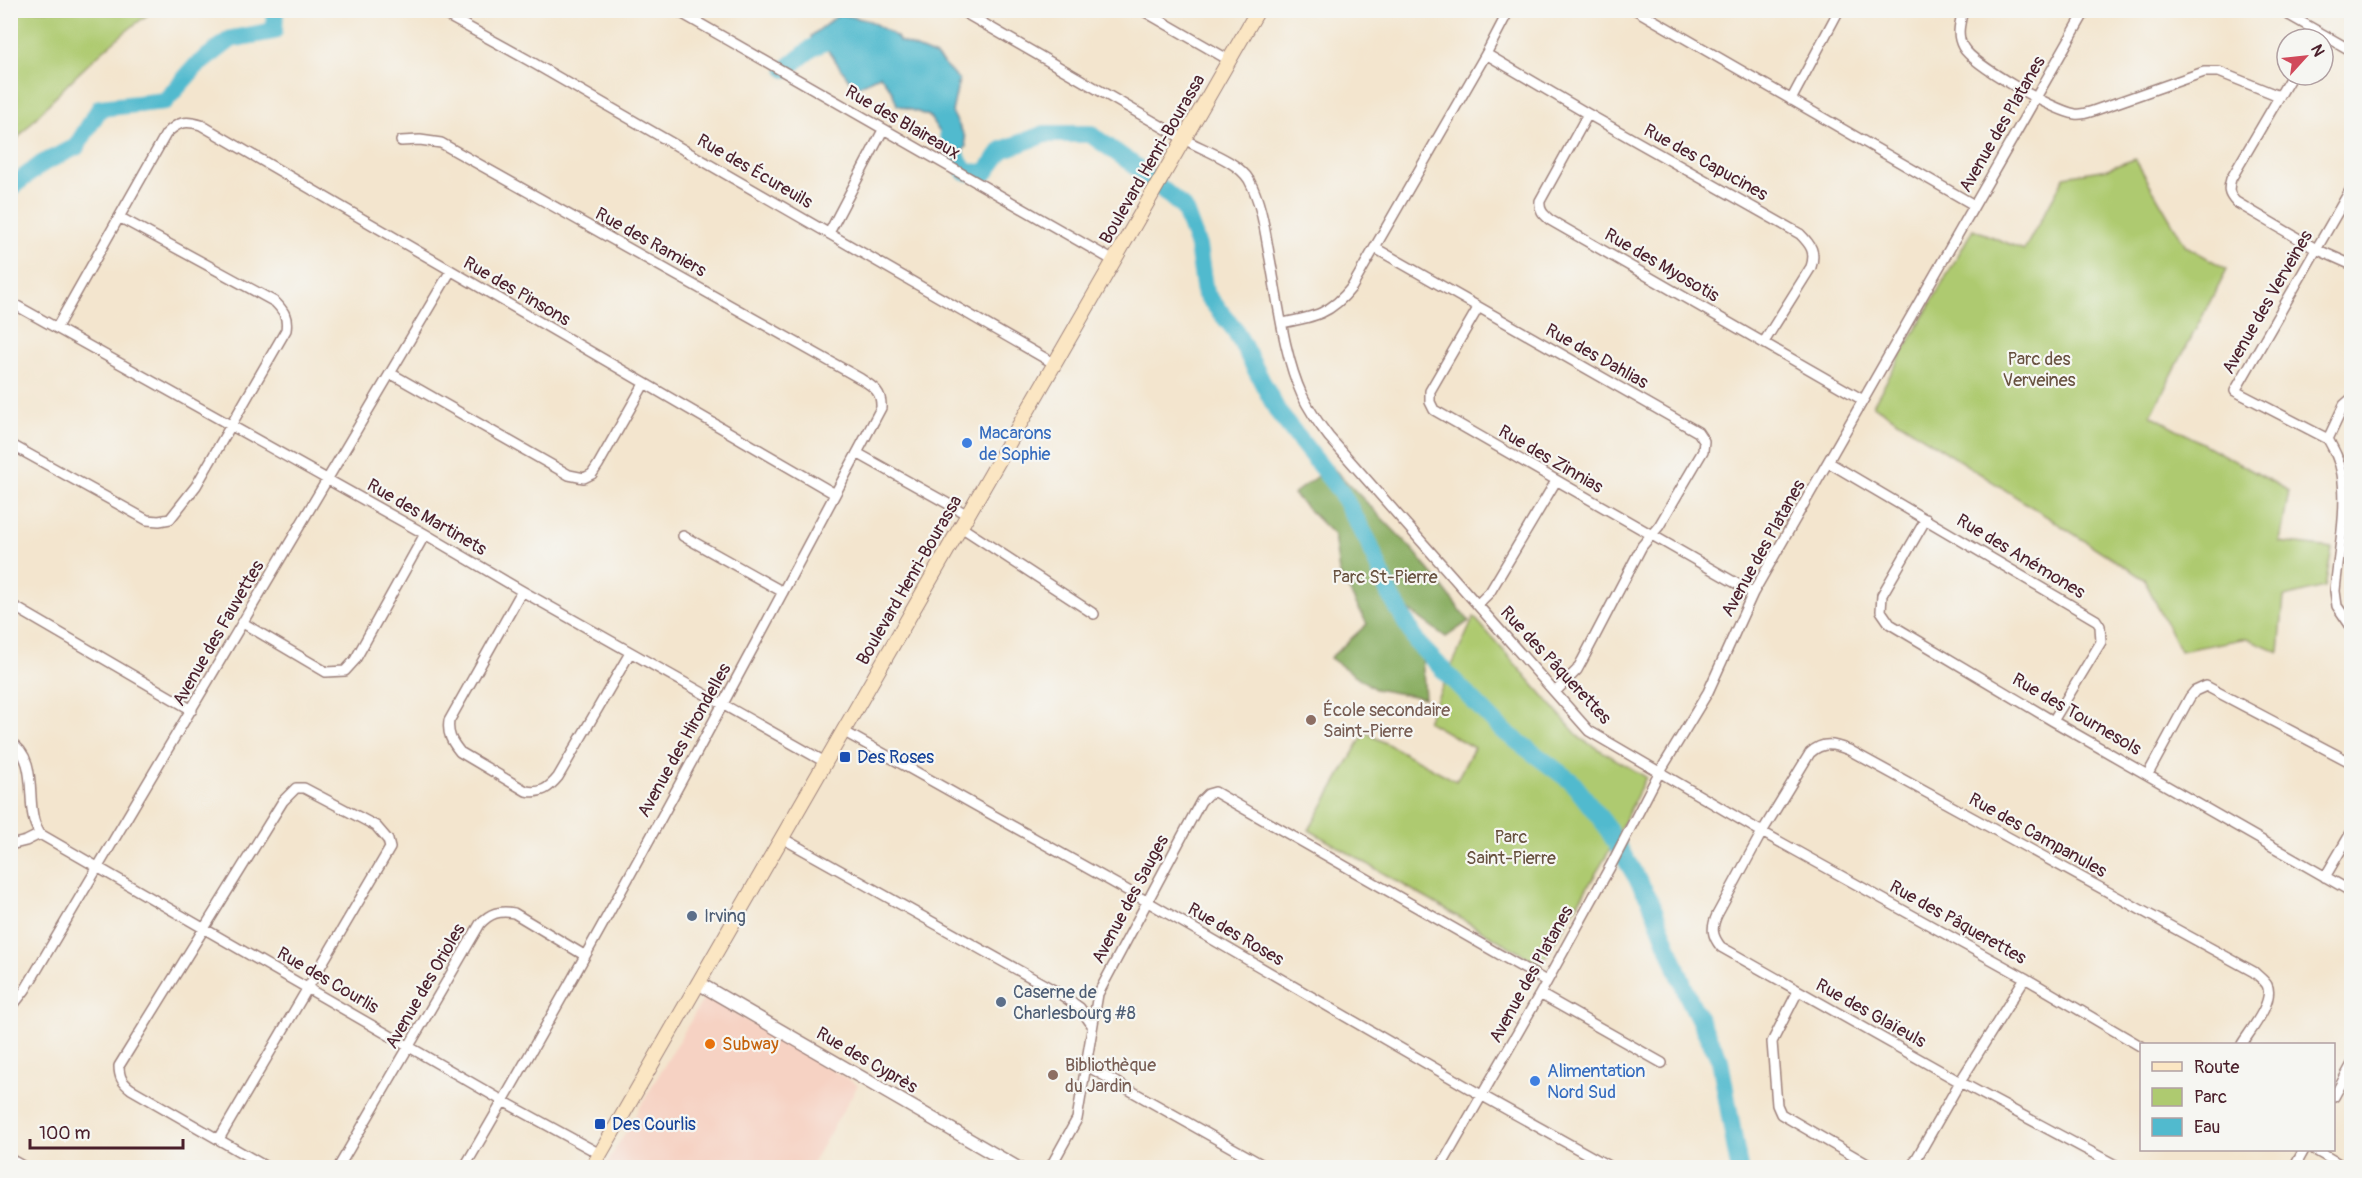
<svg xmlns="http://www.w3.org/2000/svg" width="2362" height="1178" font-family="Pangolin,sans-serif">
	<style>
		.built { fill: #f6d2c3 }
		.green { fill: #aeca70; stroke: #7c744e; stroke-width: 1.5 }
		.forest { fill: #8aae62; stroke: #6a6646; stroke-width: 1.5 }
		.water { fill: #51bace; stroke: #4e6c7c; stroke-width: 1.5 }
		.lines { fill: none; stroke-linecap: round; stroke-linejoin: round }
		.river { stroke: #51bace; stroke-width: 18 }
		.minor-casing { stroke: #9e827c; stroke-width: 12 }
		.tertiary-casing { stroke: #9e827c; stroke-width: 15 }
		.secondary-casing { stroke: #9e827c; stroke-width: 16 }
		.minor { stroke: #fff; stroke-width: 9 }
		.tertiary { stroke: #fff; stroke-width: 12 }
		.secondary { stroke: #fbe6c3; stroke-width: 14 }
		.shop-dot { fill: #3f7fe0; stroke: #f6f6f2; stroke-width: 2 }
		.education-dot { fill: #8d6e63; stroke: #f6f6f2; stroke-width: 2 }
		.transit-dot { fill: #1a4fb4; stroke: #f6f6f2; stroke-width: 2 }
		.service-dot { fill: #5c6f8a; stroke: #f6f6f2; stroke-width: 2 }
		.food-dot { fill: #e8710a; stroke: #f6f6f2; stroke-width: 2 }
		.labels { text-anchor: middle; stroke-width: 4.5; stroke-linejoin: round; paint-order: stroke }
		.street-label { font-size: 18px; fill: #4a1f2b; stroke: #f6f6f2 }
		.park-label { font-size: 18px; fill: #685240; stroke: #f6f6f2 }
		.shop-label { font-size: 18px; fill: #366cbe; stroke: #f6f6f2; text-anchor: start }
		.education-label { font-size: 18px; fill: #785e54; stroke: #f6f6f2; text-anchor: start }
		.transit-label { font-size: 18px; fill: #164399; stroke: #f6f6f2; text-anchor: start }
		.service-label { font-size: 18px; fill: #4e5e75; stroke: #f6f6f2; text-anchor: start }
		.food-label { font-size: 18px; fill: #c56008; stroke: #f6f6f2; text-anchor: start }
	</style>
	<rect width="100%" height="100%" fill="#f6f6f2"/>
	<filter id="ink" filterUnits="userSpaceOnUse"><feTurbulence type="fractalNoise" baseFrequency=".0167" numOctaves="2"/><feDisplacementMap in="SourceGraphic" scale="12" xChannelSelector="R" yChannelSelector="G"/><feConvolveMatrix kernelMatrix="1 2 1 2 8 2 1 2 1" color-interpolation-filters="sRGB"/></filter>
	<filter id="wash" filterUnits="userSpaceOnUse"><feTurbulence type="fractalNoise" baseFrequency=".008" numOctaves="4" result="noise"/><feDisplacementMap in="SourceGraphic" scale="24" xChannelSelector="R" yChannelSelector="G"/><feGaussianBlur stdDeviation="1.35" result="paint"/><feColorMatrix in="noise" values="0 0 0 0 0 0 0 0 0 0 0 0 0 0 0 0 0 1.4 0 .05"/><feComposite in="paint" operator="in"/></filter>
	<g filter="url(#wash)">
		<rect width="100%" height="100%" fill="#f3e5ce"/>
		<!-- built -->
		<path class="built" d="M705 996 858 1085 810 1167H605Z"/>
		<!-- green -->
		<path class="green" d="M10 11 11 10 153 11C99 49 54 96 11 146Z
			M2135 159 2186 246 2227 269 2151 415 2289 491 2280 542 2332 548 2325 587 2284 597 2279 652 2247 638 2180 651 2144 579 1873 405 1973 229 2024 250 2065 176 2107 169Z
			M1474 617 1581 739 1646 777 1610 850 1542 963 1534 961 1309 830 1365 732 1456 781 1474 748 1427 721Z"/>
		<!-- forest -->
		<path class="forest" d="M1331 466 1415 552 1469 621 1446 637 1410 611 1421 643 1425 698 1375 689 1330 658 1367 624 1339 572 1334 535 1293 494Z"/>
		<!-- water -->
		<path class="water" d="M840 14 870 21 897 37 899 41 936 56 959 80 952 112 965 137 966 147 956 157 929 116 897 105 892 91 880 75 855 88 827 49 813 42 811 36Z"/>
		<g class="lines">
			<!-- river -->
			<path class="river" d="M786 69 812 48 828 40 842 43
				M948 134 956 156 965 172 985 173 1002 150 1045 134H1090L1134 165 1184 208 1198 246 1205 293 1235 330 1278 412 1340 491 1368 541 1388 591 1418 644 1501 729 1572 782 1604 823 1650 900 1688 997 1720 1060 1739 1168
				M10 188 43 163 76 147 100 108 165 101 196 66 231 39 274 31 275 10"/>
		</g>
	</g>
	<g filter="url(#ink)">
		<g class="lines">
			<defs>
				<path id="minor" d="M437 10 528 60 1055 364
					M676 10 1114 261
					M960 10C1034 53 1107 95 1180 137 1200 149 1237 160 1249 180 1262 204 1265 232 1270 259 1278 301 1284 356 1302 395 1309 410 1319 424 1329 437L1589 731 1762 832 2025 978 2142 1047
					M1142 10 1229 60
					M1636 10 1974 205
					M1963 10C1960 23 1956 35 1963 47 1974 66 2053 110 2075 114 2082 115 2087 113 2093 111L2204 72H2219L2279 96
					M2280 10 2352 51
					M1486 54 1588 114 1800 234C1811 245 1816 252 1811 267L1764 342
					M2292 75 2231 179C2228 189 2228 194 2236 202L2316 249 2352 265
					M1791 100 1839 10
					M1588 114 1540 201C1539 210 1543 214 1550 220L1863 400
					M401 141 420 140 441 143 861 379C874 387 882 392 881 408 745 663 610 919 464 1168
					M2352 187 2235 391 2328 439C2334 450 2340 461 2342 474 2348 509 2338 555 2335 591L2337 606 2352 628
					M829 233 883 130
					M1375 248 1698 432 1704 441 1703 451 1659 526 1642 546 1583 659 1577 670 1555 692
					M10 302 425 534 522 591 825 762
					M1478 308 1430 391V402L1434 410 1753 593
					M1282 323C1314 317 1331 314 1352 287L1486 54 1509 10
					M57 327 166 134C178 122 185 120 201 125L835 494
					M390 373 569 475 584 478 592 474 598 465 644 384
					M2328 439 2344 405 2352 398
					M10 444 147 520 159 521 170 519 196 486 286 330C288 317 284 311 275 302L119 217
					M857 453 968 515
					M1828 462 2096 620 2100 626 2101 642 2053 721
					M1926 519 1882 595 1881 611 1890 624 2053 721 2352 892
					M961 527 1094 614
					M683 536 783 592
					M522 591 449 721C447 734 452 742 460 752L526 791C541 794 549 788 558 777L630 653
					M10 604 192 710
					M1478 604 1490 592 1556 481
					M243 623 326 672 345 671 355 660 425 534
					M843 731 1148 902 1481 1095 1612 1168
					M10 742C36 756 28 792 33 816 34 823 37 829 40 834
					M2148 774 2190 697 2195 691 2206 686 2352 763
					M40 834 503 1101 600 1154
					M782 838 1059 993 1080 1008 1092 1025
					M10 845 26 841 40 834
					M2325 877 2352 831
					M1798 991 1772 1042 1777 1105 1781 1114 1874 1168
					M1540 994 1662 1063
					M10 1009 25 990 450 272
					M1087 1066 1268 1168
					M2334 1097 2352 1064
					M219 1139 390 848 388 840 376 826 304 788H296L283 801 119 1066C119 1077 122 1082 131 1089L268 1168
					M2315 1150 2346 1168
					M10 1159 26 1168
					M338 1168 480 924C490 913 500 910 514 913L584 955
					M1050 1168 1077 1119 1098 994 1201 801 1208 794 1215 792 1546 981
					M1440 1168 1540 994 1610 867 1659 773 1708 692 1753 593 2086 10
					M1911 1168 1960 1082 2025 978
					M2121 1168 1960 1082 1721 947C1712 936 1711 928 1717 915L1762 832 1810 753C1823 741 1834 744 1849 750L2254 972C2258 976 2264 980 2267 985 2275 1001 2250 1031 2242 1044
					M2294 1168 2304 1150"/>
				<path id="tertiary" d="M698 983 1018 1168"/>
				<path id="secondary" d="M592 1168 1258 10"/>
			</defs>
			<!-- minor casing -->
			<use href="#minor" class="minor-casing"/>
			<!-- tertiary casing -->
			<use href="#tertiary" class="tertiary-casing"/>
			<!-- secondary casing -->
			<use href="#secondary" class="secondary-casing"/>
			<!-- minor -->
			<use href="#minor" class="minor"/>
			<!-- tertiary -->
			<use href="#tertiary" class="tertiary"/>
			<!-- secondary -->
			<use href="#secondary" class="secondary"/>
		</g>
	</g>
	<!-- markers -->
	<g class="shop-dot">
		<circle cx="967" cy="443" r="6"/>
		<circle cx="1535" cy="1081" r="6"/>
	</g>
	<g class="education-dot">
		<circle cx="1311" cy="720" r="6"/>
		<circle cx="1053" cy="1075" r="6"/>
	</g>
	<g class="transit-dot">
		<rect x="839" y="751" width="12" height="12" rx="3"/>
		<rect x="594" y="1118" width="12" height="12" rx="3"/>
	</g>
	<g class="service-dot">
		<circle cx="692" cy="916" r="6"/>
		<circle cx="1001" cy="1002" r="6"/>
	</g>
	<circle class="food-dot" cx="710" cy="1044" r="6"/>
	<g class="labels">
		<!-- street labels -->
		<g class="street-label">
			<text transform="translate(903 122) rotate(30)" y="6">Rue des Blaireaux</text>
			<text transform="translate(2002 124) rotate(-60)" y="6">Avenue des Platanes</text>
			<text transform="translate(1152 159) rotate(-60)" y="6">Boulevard Henri-Bourassa</text>
			<text transform="translate(1706 162) rotate(29)" y="6">Rue des Capucines</text>
			<text transform="translate(755 171) rotate(30)" y="6">Rue des Écureuils</text>
			<text transform="translate(651 242) rotate(29)" y="6">Rue des Ramiers</text>
			<text transform="translate(1662 265) rotate(30)" y="6">Rue des Myosotis</text>
			<text transform="translate(517 291) rotate(30)" y="6">Rue des Pinsons</text>
			<text transform="translate(2267 302) rotate(-60)" y="6">Avenue des Verveines</text>
			<text transform="translate(1597 356) rotate(29)" y="6">Rue des Dahlias</text>
			<text transform="translate(1551 459) rotate(30)" y="6">Rue des Zinnias</text>
			<text transform="translate(427 517) rotate(30)" y="6">Rue des Martinets</text>
			<text transform="translate(1763 548) rotate(-61)" y="6">Avenue des Platanes</text>
			<text transform="translate(2021 556) rotate(31)" y="6">Rue des Anémones</text>
			<text transform="translate(909 580) rotate(-60)" y="6">Boulevard Henri-Bourassa</text>
			<text transform="translate(218 633) rotate(-60)" y="6">Avenue des Fauvettes</text>
			<text transform="translate(1556 665) rotate(47)" y="6">Rue des Pâquerettes</text>
			<text transform="translate(2077 714) rotate(30)" y="6">Rue des Tournesols</text>
			<text transform="translate(684 740) rotate(-61)" y="6">Avenue des Hirondelles</text>
			<text transform="translate(2038 835) rotate(29)" y="6">Rue des Campanules</text>
			<text transform="translate(1130 899) rotate(-62)" y="6">Avenue des Sauges</text>
			<text transform="translate(1958 922) rotate(29)" y="6">Rue des Pâquerettes</text>
			<text transform="translate(1236 934) rotate(30)" y="6">Rue des Roses</text>
			<text transform="translate(1531 974) rotate(-61)" y="6">Avenue des Platanes</text>
			<text transform="translate(328 980) rotate(30)" y="6">Rue des Courlis</text>
			<text transform="translate(425 986) rotate(-60)" y="6">Avenue des Orioles</text>
			<text transform="translate(1871 1013) rotate(29)" y="6">Rue des Glaïeuls</text>
			<text transform="translate(867 1060) rotate(30)" y="6">Rue des Cyprès</text>
		</g>
		<!-- park labels -->
		<g class="park-label">
			<text x="2039" y="365">Parc des<tspan x="2039" dy="21">Verveines</tspan></text>
			<text x="1385" y="583">Parc St-Pierre</text>
			<text x="1511" y="843">Parc<tspan x="1511" dy="21">Saint-Pierre</tspan></text>
		</g>
		<!-- shop labels -->
		<g class="shop-label">
			<text x="979" y="439">Macarons<tspan x="979" dy="21">de Sophie</tspan></text>
			<text x="1547" y="1077">Alimentation<tspan x="1547" dy="21">Nord Sud</tspan></text>
		</g>
		<!-- education labels -->
		<g class="education-label">
			<text x="1323" y="716">École secondaire<tspan x="1323" dy="21">Saint-Pierre</tspan></text>
			<text x="1065" y="1071">Bibliothèque<tspan x="1065" dy="21">du Jardin</tspan></text>
		</g>
		<!-- transit labels -->
		<g class="transit-label">
			<text x="857" y="763">Des Roses</text>
			<text x="612" y="1130">Des Courlis</text>
		</g>
		<!-- service labels -->
		<g class="service-label">
			<text x="704" y="922">Irving</text>
			<text x="1013" y="998">Caserne de<tspan x="1013" dy="21">Charlesbourg #8</tspan></text>
		</g>
		<!-- food labels -->
		<g class="food-label">
			<text x="722" y="1050">Subway</text>
		</g>
	</g>
	<!-- margin -->
	<rect width="2362" height="1178" fill="none" stroke="#f6f6f2" stroke-width="36"/>
	<!-- legend -->
	<rect x="2140" y="1043" width="195" height="108" fill="#f6f6f2" stroke="#b1a0a2" stroke-width="1.5"/>
	<rect x="2152" y="1062" width="30" height="9" fill="#fbe6c3" stroke="#b1a0a2" stroke-width="1.5"/>
	<text x="2194" y="1073" font-size="18" fill="#4a1f2b">Route</text>
	<rect x="2152" y="1088" width="30" height="18" fill="#aeca70" stroke="#b1a0a2" stroke-width="1.5"/>
	<text x="2194" y="1103" font-size="18" fill="#4a1f2b">Parc</text>
	<rect x="2152" y="1118" width="30" height="18" fill="#51bace" stroke="#b1a0a2" stroke-width="1.5"/>
	<text x="2194" y="1133" font-size="18" fill="#4a1f2b">Eau</text>
	<!-- north arrow -->
	<g transform="translate(2305 57) rotate(63)"><circle r="28" fill="#f6f6f2" stroke="#b1a0a2" stroke-width="1.5"/>
	<path d="M0-4.5L10 22L0 15L-10 22Z" fill="#d1495b"/>
	<text y="-9" font-size="16" font-weight="bold" text-anchor="middle" fill="#4a1f2b">N</text>
	</g>
	<!-- scale -->
	<path d="M30 1139v9h153v-9" fill="none" stroke="#4a1f2b" stroke-width="3"/>
	<text x="39" y="1139" font-size="18" fill="#4a1f2b" stroke="#f6f6f2" stroke-width="4.5" paint-order="stroke">100 m</text>
</svg>
